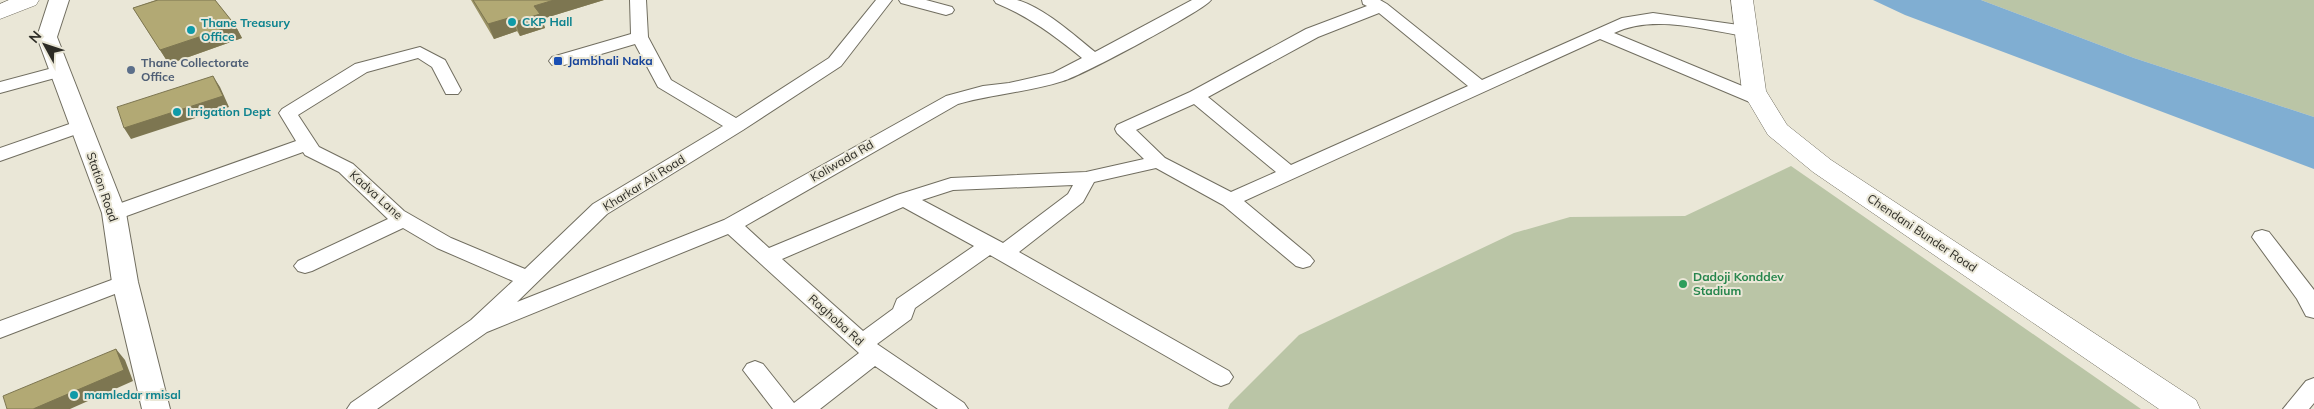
<svg xmlns="http://www.w3.org/2000/svg" width="2314" height="409" font-family="Mulish,sans-serif">
	<style>
		.green { fill: #bac5a6 }
		.water { fill: #80aed2 }
		.lines { fill: none; stroke-linecap: round; stroke-linejoin: round }
		.minor-casing { stroke: #716e60; stroke-width: 2 }
		.tertiary-casing { stroke: #716e60; stroke-width: 2 }
		.secondary-casing { stroke: #716e60; stroke-width: 1 }
		.minor { fill: #fff; fill-rule: evenodd }
		.tertiary { fill: #fff; fill-rule: evenodd }
		.secondary { fill: #fff; fill-rule: evenodd }
		.wall { fill: #999164 }
		.shaded-wall { fill: #7d7651 }
		.building { fill: #b2a974; stroke: #7d7651 }
		.culture-dot { fill: #0f9aa8; stroke: #eae7d7; stroke-width: 2 }
		.transit-dot { fill: #1a4fb4; stroke: #eae7d7; stroke-width: 2 }
		.service-dot { fill: #5c6f8a; stroke: #eae7d7; stroke-width: 2 }
		.leisure-dot { fill: #2e9e5b; stroke: #eae7d7; stroke-width: 2 }
		.labels { text-anchor: middle; stroke-width: 4; stroke-linejoin: round; paint-order: stroke }
		.culture-label { font-size: 12px; font-weight: bold; fill: #0d838f; stroke: #eae7d7; text-anchor: start }
		.transit-label { font-size: 12px; font-weight: bold; fill: #164399; stroke: #eae7d7; text-anchor: start }
		.service-label { font-size: 12px; font-weight: bold; fill: #4e5e75; stroke: #eae7d7; text-anchor: start }
		.street-label { font-size: 12px; fill: #2d2c26; stroke: #eae7d7 }
		.leisure-label { font-size: 12px; font-weight: bold; fill: #27864d; stroke: #eae7d7; text-anchor: start }
	</style>
	<rect width="100%" height="100%" fill="#eae7d7"/>
	<!-- green -->
	<path class="green" d="M1981 0H2314V117L2134 58Z
		M1791 166 2141 409H1228L1230 404 1299 335 1514 233 1570 217 1685 216Z"/>
	<!-- water -->
	<path class="water" d="M1873 0H1981L2134 58 2314 117V169L1905 15Z"/>
	<g class="lines">
		<defs>
			<path id="minor" d="M630 0H646L648 37 671 80 736 118 829 58 876 0H892L841 66 743 130 607 214 517 302 724 220 946 96 983 86 1009 83 1053 73 1082 58C1055 36 1028 16 996 3L994 0C1001 0 1010 0 1017 0 1043 7 1074 35 1095 52L1192 0H1211C1203 11 1081 76 1063 81 1029 92 993 94 958 104L745 226 769 248 897 195 951 178 1086 172 1144 159 1117 133 1115 129 1117 125 1190 92 1306 29 1367 6 1363 4 1362 0H1380L1387 4 1482 80 1622 18 1653 13 1746 26 1752 27 1754 31 1752 35 1746 36C1703 30 1654 14 1614 33L1764 95 1767 99 1764 103H1752L1600 39 1244 201 1310 256 1314 261 1310 266 1303 268 1296 266 1223 205 1156 168 1094 182 1083 202 1019 252 1229 371 1233 377 1229 383 1221 386 1213 383 990 255 915 308 911 319 877 344 964 403 968 409H938L875 366 820 409H773L743 370 747 364 755 361 763 364 794 403 859 353 728 234 487 332 377 409H347L351 403 471 320 513 281 437 248 403 228 312 271 305 273 298 271 294 266 298 261 388 219 339 172 305 155 303 152 121 218 114 220 107 218 104 213 107 208 296 141 279 113 282 109 355 64 420 47 445 60 461 90 458 94H446L432 67 418 58 367 72 298 115 319 147 353 164 404 211 451 238 525 269 593 204 723 126 658 87 635 44 564 65H552L549 61 552 57 631 34ZM1379 13 1468 86 1291 165 1208 97 1318 37ZM1194 104 1276 172 1231 192 1165 158 1136 130ZM1073 185 1068 194 1003 243 922 200 953 190ZM903 207 974 246 897 299 893 309 863 331 782 259Z
				M899 0H926L952 7 954 10 952 13 946 15 901 3Z
				M60 66 66 67 69 71 66 75 0 93V82Z
				M81 120 88 122 90 126 88 130 0 161V148Z
				M2262 230 2269 232 2314 290V318L2306 316 2297 299 2252 237 2255 232Z
				M125 275 133 277 136 282 133 287 0 338V321Z
				M2314 378V403L2309 409H2283L2306 381Z"/>
			<path id="tertiary" d="M49 0H69L57 37 126 213 138 282 170 409H142L112 282 102 213 37 37Z"/>
			<path id="secondary" d="M9 0H39L36 5 0 19V4Z
				M1731 0H1753L1766 91 1787 125 1831 160 2196 400 2200 409H2159L1813 172 1768 135 1742 91Z"/>
		</defs>
		<!-- minor casing -->
		<use href="#minor" class="minor-casing"/>
		<!-- tertiary casing -->
		<use href="#tertiary" class="tertiary-casing"/>
		<!-- secondary casing -->
		<use href="#secondary" class="secondary-casing"/>
		<!-- minor -->
		<use href="#minor" class="minor"/>
		<!-- tertiary -->
		<use href="#tertiary" class="tertiary"/>
		<!-- secondary -->
		<use href="#secondary" class="secondary"/>
	</g>
	<!-- wall -->
	<path class="wall" d="M156 0H215L235 25 242 38 169 64 133 8Z
		M471 0H604L542 19 545 28 520 36 517 31 494 39Z"/>
	<!-- shaded-wall -->
	<path class="shaded-wall" d="M554 0H604L542 19 545 28 520 36 515 22 534 6Z
		M512 17 517 31 494 39 488 24Z
		M235 25 242 38 169 64 160 50Z
		M213 76 220 87 229 107 131 139 124 128Z
		M116 349 125 360 133 381 70 409H33Z"/>
	<!-- building -->
	<path class="building" d="M158 0H215L235 25 160 50 133 8Z
		M473 0H554L534 6 540 14 515 22 512 17 488 24Z
		M213 76 223 96 124 128 117 107Z
		M116 349 124 370 33 409H7L3 396Z"/>
	<!-- markers -->
	<g class="culture-dot">
		<circle cx="512" cy="22" r="5"/>
		<circle cx="191" cy="30" r="5"/>
		<circle cx="177" cy="112" r="5"/>
		<circle cx="74" cy="395" r="5"/>
	</g>
	<rect class="transit-dot" x="553" y="56" width="10" height="10" rx="2.5"/>
	<circle class="service-dot" cx="131" cy="70" r="5"/>
	<circle class="leisure-dot" cx="1683" cy="284" r="5"/>
	<g class="labels">
		<!-- culture labels -->
		<g class="culture-label">
			<text x="522" y="26">CKP Hall</text>
			<text x="201" y="27">Thane Treasury<tspan x="201" dy="14">Office</tspan></text>
			<text x="187" y="116">Irrigation Dept</text>
			<text x="84" y="399">mamledar rmisal</text>
		</g>
		<!-- transit labels -->
		<g class="transit-label">
			<text x="568" y="65">Jambhali Naka</text>
		</g>
		<!-- service labels -->
		<g class="service-label">
			<text x="141" y="67">Thane Collectorate<tspan x="141" dy="14">Office</tspan></text>
		</g>
		<!-- street labels -->
		<g class="street-label">
			<text transform="translate(842 161) rotate(-30)" y="4">Koliwada Rd</text>
			<text transform="translate(644 183) rotate(-32)" y="4">Kharkar Ali Road</text>
			<text transform="translate(102 187) rotate(71)" y="4">Station Road</text>
			<text transform="translate(376 195) rotate(42)" y="4">Kadva Lane</text>
			<text transform="translate(1922 233) rotate(34)" y="4">Chendani Bunder Road</text>
			<text transform="translate(836 320) rotate(42)" y="4">Raghoba Rd</text>
		</g>
		<!-- leisure labels -->
		<g class="leisure-label">
			<text x="1693" y="281">Dadoji Konddev<tspan x="1693" dy="14">Stadium</tspan></text>
		</g>
	</g>
	<!-- north arrow -->
	<g transform="translate(45 45) rotate(310)" stroke="#eae7d7" stroke-width="4" paint-order="stroke">
	<path d="M0-4L9 19L0 12L-9 19Z" fill="#2d2c26"/>
	<text y="-8" font-size="14" font-weight="bold" text-anchor="middle" fill="#2d2c26">N</text>
	</g>
</svg>
